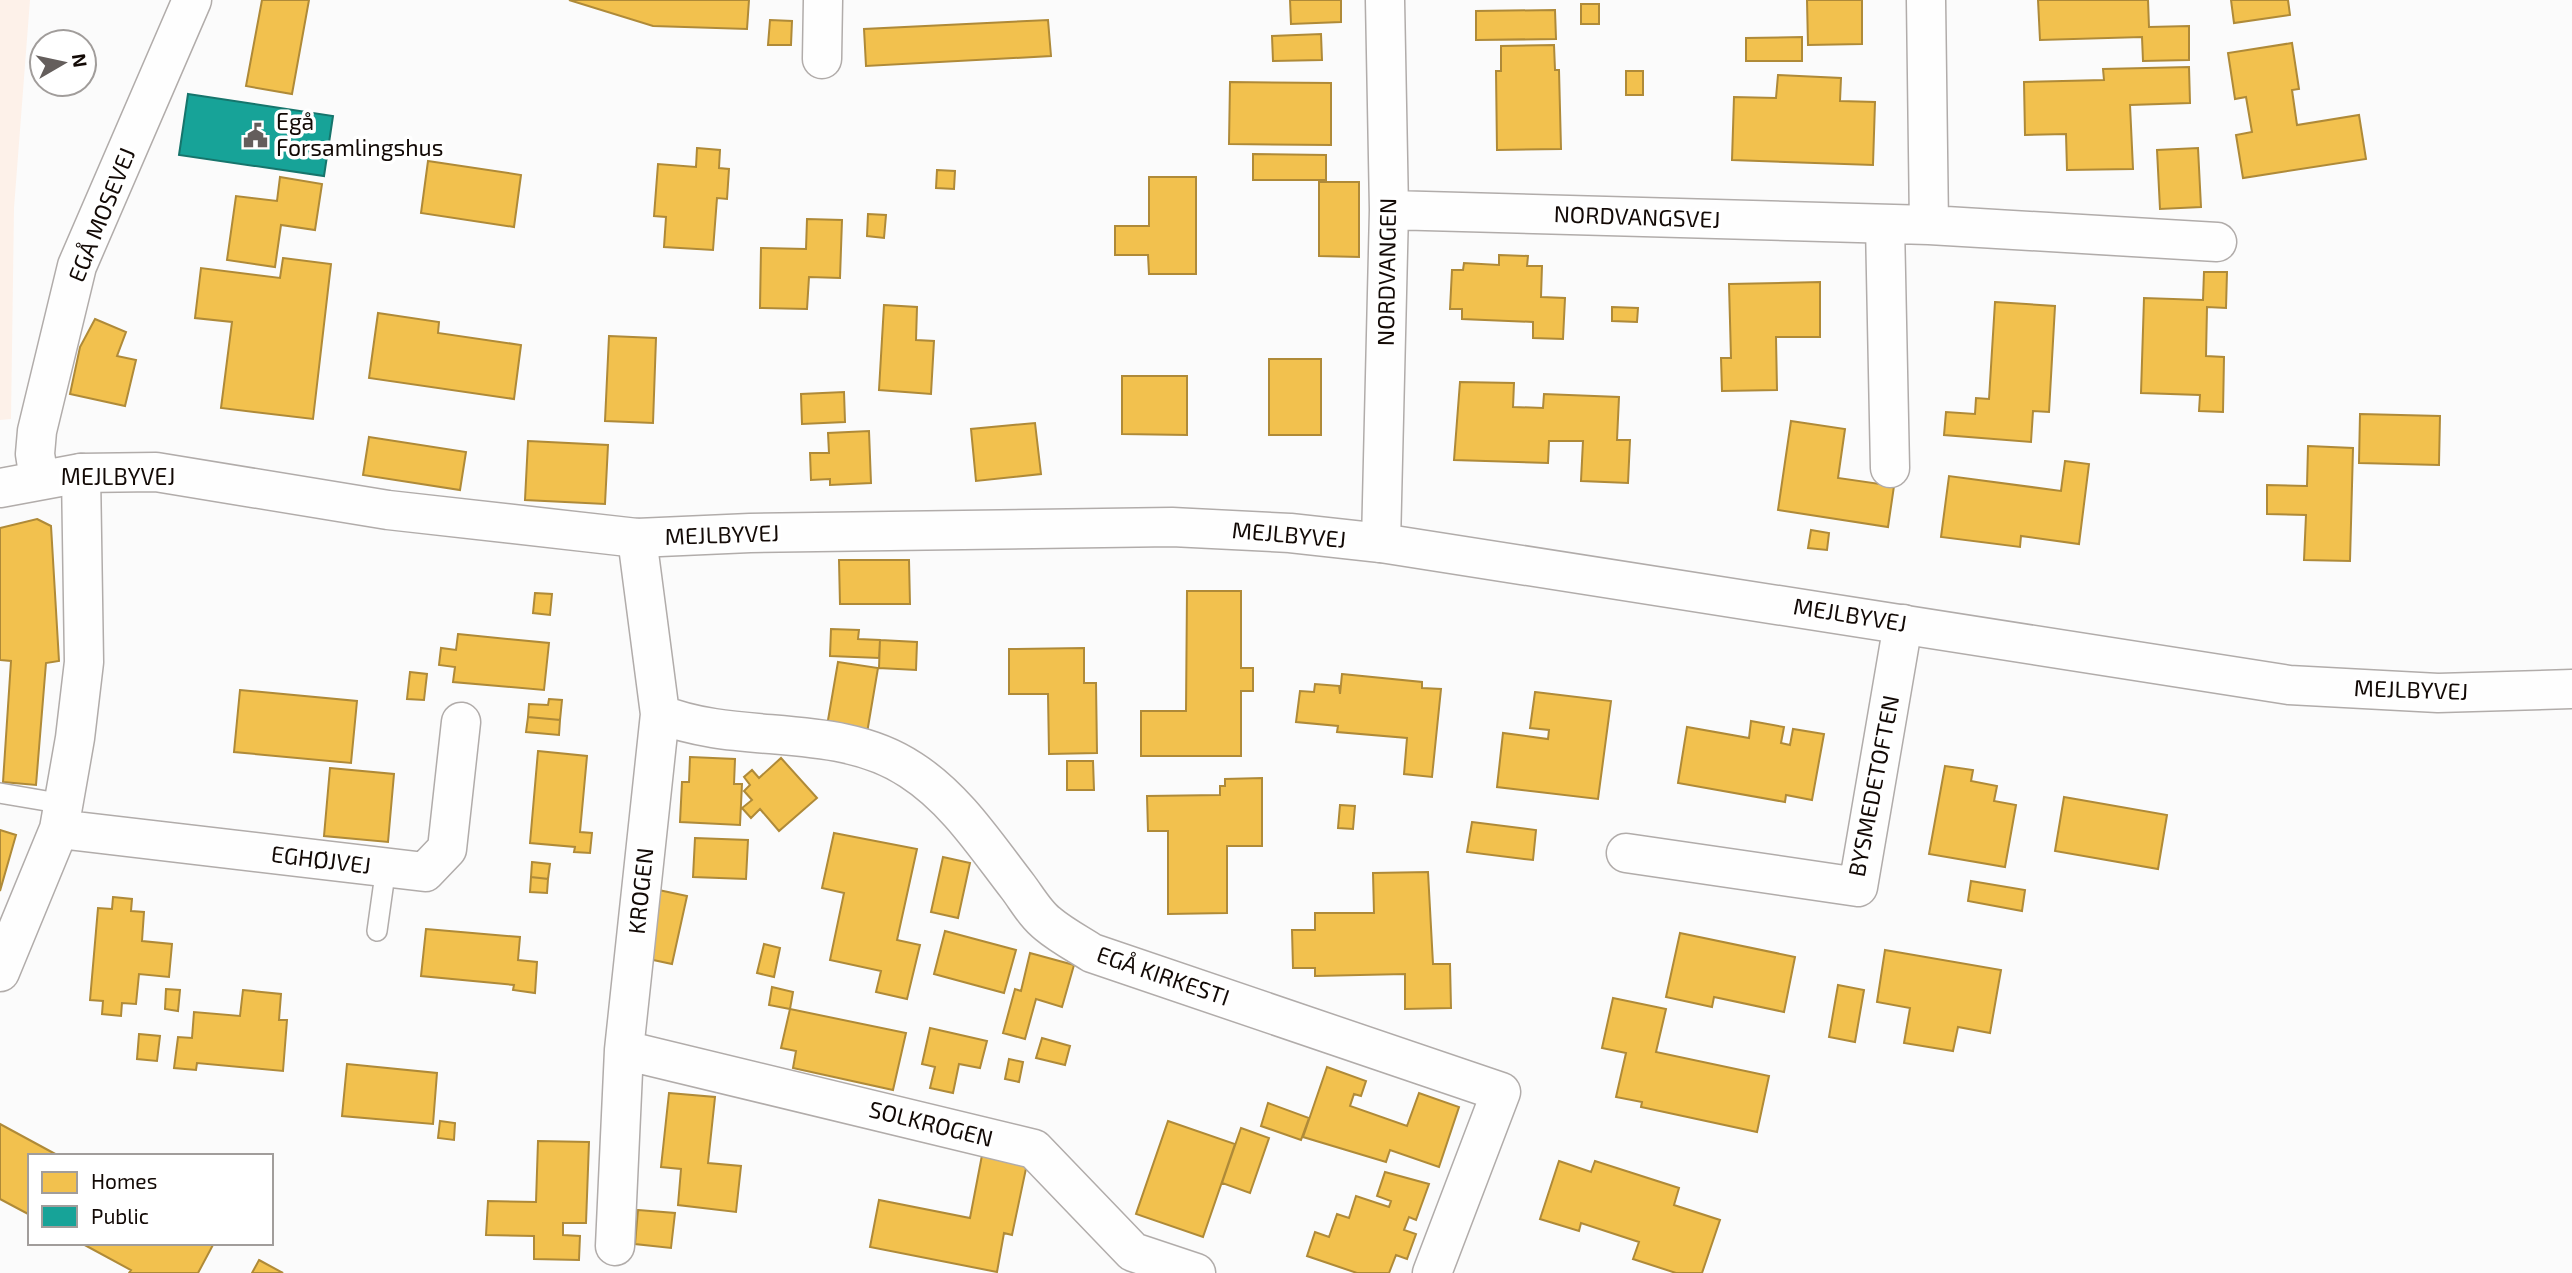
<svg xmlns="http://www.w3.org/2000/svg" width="2572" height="1273" font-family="'Exo 2',sans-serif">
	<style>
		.green { fill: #fdf1e9 }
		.homes { fill: #f2c14e; stroke: #af8a38; stroke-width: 2 }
		.public { fill: #17a398; stroke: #16756c; stroke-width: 2 }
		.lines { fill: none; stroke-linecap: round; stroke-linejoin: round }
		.lane-casing { stroke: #b1acaa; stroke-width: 22 }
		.street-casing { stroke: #b1acaa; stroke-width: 41 }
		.secondary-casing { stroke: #b1acaa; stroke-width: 41 }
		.lane { stroke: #fefefe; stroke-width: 19 }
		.street { stroke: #fefefe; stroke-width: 38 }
		.secondary { stroke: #fefefe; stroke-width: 38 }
		.labels { text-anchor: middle; stroke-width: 7; stroke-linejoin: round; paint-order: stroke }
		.poi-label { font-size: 23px; fill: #130a06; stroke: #fff; text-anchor: start }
		.street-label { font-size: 23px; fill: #130a06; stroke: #fff }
	</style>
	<rect width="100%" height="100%" fill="#fbfbfb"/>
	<!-- green -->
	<path class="green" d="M0 0H30L14 208 11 419 0 420Z"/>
	<!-- homes -->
	<path class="homes" d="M262 0H309L292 94 246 86Z
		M569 0H749L747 29 653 26Z
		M1290 0H1341V22L1291 24Z
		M1807 0H1862V44L1808 45Z
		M2038 0H2148L2149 27 2189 26V60L2143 61 2142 37 2040 40Z
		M2231 0H2288L2290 15 2234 23Z
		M1581 4H1599V24H1581Z
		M1555 10 1556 39 1476 40V11Z
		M770 20 792 21 791 45H768Z
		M1048 20 1051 56 866 66 864 29Z
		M1321 34 1322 60 1273 61 1272 36Z
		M1802 37V61H1746V38Z
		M2292 43 2299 89 2292 90 2297 125 2359 115 2366 159 2243 178 2236 135 2252 132 2246 97 2235 99 2228 53Z
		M1554 45 1555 70H1559L1561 149 1497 150 1496 71H1501V46Z
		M2189 67 2190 103 2130 105 2133 169 2067 170 2066 134 2025 135 2024 82 2104 80 2103 69Z
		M1626 71H1643V95H1626Z
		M1778 75 1841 78 1840 101 1875 102 1873 165 1732 160 1734 97 1776 98Z
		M1230 82 1331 83V145L1229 144Z
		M697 148 720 150 719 168 729 169 727 199 717 198 713 250 664 247 666 217 654 216 658 164 696 167Z
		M2198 148 2201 207 2160 209 2157 150Z
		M1253 154 1326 155V180H1253Z
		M428 161 521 175 514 227 421 213Z
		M937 170 955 171 954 189 936 188Z
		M280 177 322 184 315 230 281 225 275 267 227 260 236 196 277 201Z
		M1149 177H1196V274H1149L1148 255H1115V226H1149Z
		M1319 182H1359V257L1319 256Z
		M868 214 886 215 884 238 867 236Z
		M807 219 842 220 840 278 809 277 807 309 760 308 761 248 806 249Z
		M1499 255 1528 256 1527 266H1542L1541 297 1565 298 1563 339 1533 338V322L1462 319V309H1450L1452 270H1463L1464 263 1499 265Z
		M283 258 331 264 313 419 221 408 232 322 195 318 201 268 280 278Z
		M2204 272H2227L2226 308 2207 307 2206 356 2224 357 2223 412 2199 411 2200 395 2141 393 2144 298 2203 300Z
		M1820 282V337H1776L1777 390 1722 391 1721 358H1731L1729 284Z
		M1995 302 2055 306 2049 412 2033 411 2031 442 1944 435 1946 412 1975 414 1976 398 1989 399Z
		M884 305 917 307 916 340 934 341 931 394 879 390Z
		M1612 307 1638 308 1637 322 1612 321Z
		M378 313 439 322 438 333 521 345 514 399 369 378Z
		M95 319 126 332 117 356 136 360 125 406 70 394 80 347Z
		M609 336 656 338 653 423 605 421Z
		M1269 359H1321V435H1269Z
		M1122 376H1187V435L1122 434Z
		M1460 382 1514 383 1513 407 1543 408 1544 394 1619 397 1617 440H1630L1628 483 1581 481 1583 441H1549L1548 463 1454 460Z
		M844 392 845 422 802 424 801 394Z
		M2360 414 2440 416 2439 465 2359 463Z
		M1791 421 1845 429 1838 478 1894 486 1888 527 1778 510Z
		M1035 423 1041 474 976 481 971 429Z
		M869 431 871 483 830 485V479L811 480 810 453H829L828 433Z
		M369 437 466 452 460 490 363 475Z
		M528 441 608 445 605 504 525 500Z
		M2308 446 2353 448 2350 561 2304 560 2306 515 2267 514V485L2307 486Z
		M2065 461 2089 464 2079 544 2021 536 2020 547 1941 537 1949 476 2061 491Z
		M37 519 51 526 59 661 46 663 36 785 3 782 11 661 0 660V528Z
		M1811 530 1829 533 1827 550 1808 548Z
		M839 560H909L910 604H840Z
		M1187 591H1241V668H1253V691H1241V756H1141V711H1186Z
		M535 593 552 594 550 615 533 613Z
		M831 629 859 630 858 639 880 640 879 658 830 656Z
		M458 634 549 643 544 690 453 682 455 667 439 665 441 648 456 650Z
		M880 640 917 642 916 670 879 668Z
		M1084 648V683H1096L1097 753 1049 754 1048 694H1009V649Z
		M838 662 878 668 867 733 827 726Z
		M410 672 427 674 424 700 407 699Z
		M1342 674 1422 682V688L1441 689 1432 777 1404 774 1407 738 1337 732 1338 726 1296 722 1300 691 1314 692 1315 684 1339 686 1340 694Z
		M240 690 357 701 351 763 234 752Z
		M1535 692 1611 701 1598 799 1497 787 1503 733 1548 739 1549 730 1530 728Z
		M549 699 562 700 560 720 528 717 529 704 548 705Z
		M528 717 560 720 559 735 526 732Z
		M1751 721 1784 727 1781 743 1790 745 1793 729 1824 734 1812 800 1786 795 1785 802 1678 783 1687 727 1749 738Z
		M538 751 587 756 580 832 592 833 590 853 574 852 575 847 530 843Z
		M690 757 735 759 734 784H742L740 825 680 822 682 782H689Z
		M781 758 817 798 779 831 760 809 751 818 742 808 752 800 744 791 750 785 744 777 752 770 759 778Z
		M1067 761H1093L1094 790H1067Z
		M1945 766 1973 770 1971 781 1997 786 1994 801 2016 805 2005 867 1929 854Z
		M330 768 394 774 388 842 324 836Z
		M1262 778V846H1227V913L1168 914V831H1148L1147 796 1220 795V786H1225V779Z
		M2064 797 2167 815 2158 869 2055 851Z
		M1340 805 1355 806 1353 829 1338 828Z
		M1472 822 1536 830 1533 860 1467 852Z
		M0 830 16 835 0 891Z
		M834 833 917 849 897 940 920 945 907 999 876 992 881 971 830 960 844 893 822 888Z
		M695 838 748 840 746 879 693 877Z
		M943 857 970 863 958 918 931 912Z
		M532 862 550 864 548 879 531 877Z
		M1428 872 1433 964H1450L1451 1008 1405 1009V974L1315 976V968H1293L1292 930H1315V913H1374L1373 873Z
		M531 877 548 879 547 893 530 892Z
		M1971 881 2025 890 2022 911 1968 901Z
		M654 889 687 896 672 964 639 957Z
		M113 897 132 899 131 911 144 912 142 941 172 944 169 977 139 974 136 1004 122 1003 121 1016 102 1014 103 1001 90 1000 98 908 112 909Z
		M426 929 520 937 518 960 537 962 535 993 513 990 514 985 421 976Z
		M945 931 1016 950 1004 993 934 974Z
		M1680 933 1795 957 1784 1012 1714 997 1712 1007 1666 997Z
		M764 944 780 948 774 977 757 973Z
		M1885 950 2001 970 1990 1033 1958 1027 1953 1051 1904 1043 1910 1008 1877 1002Z
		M1030 953 1074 965 1062 1007 1036 999 1025 1039 1003 1033 1015 989 1021 991Z
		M1838 985 1864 990 1855 1042 1829 1037Z
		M772 987 793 992 790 1009 769 1005Z
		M166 989 180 990 178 1011 165 1009Z
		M243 990 281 994 279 1020H287L283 1071 197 1063 196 1070 174 1068 178 1037 192 1038 194 1012 240 1016Z
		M1613 998 1666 1009 1656 1052 1769 1076 1757 1132 1641 1107 1642 1102 1616 1097 1626 1053 1602 1048Z
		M790 1009 906 1033 893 1090 793 1068 796 1051 781 1048Z
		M930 1028 987 1041 980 1068 959 1064 953 1093 930 1088 935 1067 922 1064Z
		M139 1034 160 1036 157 1061 137 1059Z
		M1042 1038 1070 1046 1065 1065 1036 1058Z
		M1009 1059 1023 1062 1019 1082 1005 1079Z
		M347 1064 437 1073 433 1124 342 1116Z
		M1327 1067 1366 1081 1361 1096 1354 1094 1350 1106 1407 1126 1419 1093 1459 1107 1439 1167 1390 1150 1386 1162 1303 1137Z
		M669 1093 715 1097 708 1163 741 1166 736 1212 678 1205 681 1169 661 1167Z
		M1268 1103 1309 1118 1301 1140 1261 1126Z
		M440 1121 455 1123 454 1140 438 1138Z
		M1168 1121 1235 1144 1203 1237 1136 1214Z
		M0 1124 59 1156H30V1215L0 1199Z
		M1241 1128 1269 1138 1250 1193 1222 1183Z
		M538 1141 589 1142 586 1223H563V1235L580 1236 579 1260 534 1259V1236L486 1235 488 1201 536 1202Z
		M983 1150 1028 1159 1012 1235 1004 1233 997 1272 870 1247 879 1200 970 1218Z
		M1559 1161 1591 1172 1595 1161 1679 1188 1674 1205 1720 1220 1702 1273H1676L1633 1259 1639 1242 1581 1223 1579 1231 1540 1219Z
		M1385 1172 1429 1184 1416 1220 1409 1217 1404 1230 1416 1234 1407 1259 1396 1255 1389 1273H1357L1307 1256 1315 1232 1329 1237 1337 1214 1349 1218 1356 1196 1389 1207 1391 1201 1377 1196Z
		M638 1210 675 1213 671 1248 635 1244Z
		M81 1243H214L198 1273H129L131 1270Z
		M259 1260 283 1273H252Z"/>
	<!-- public -->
	<path class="public" d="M188 94 333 116 324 176 179 155Z"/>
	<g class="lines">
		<defs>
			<path id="lane" d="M0 793 64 804
				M377 931 386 867"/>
			<path id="street" d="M1926 0 1929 225
				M822 59 823 0
				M1389 210 1929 225 2217 242
				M1885 225 1890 468
				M39 479 35 454 37 431 77 266 192 0
				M1381 543 1389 210 1385 0
				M660 714C739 746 838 721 911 770 956 799 986 846 1018 887 1027 899 1036 915 1048 924 1061 935 1078 944 1092 953L1501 1092 1432 1273
				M59 829 425 872 447 849 461 722
				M1626 853 1858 887 1903 624
				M0 972 59 829 75 738 84 662 81 473
				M624 1050 1034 1149 1133 1252 1196 1273
				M615 1246 624 1050 660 714 637 538"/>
			<path id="secondary" d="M0 488 81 473 156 472 388 510 637 538 750 533 1172 527 1290 533 1381 543 2289 685 2438 693 2572 689"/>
		</defs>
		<!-- lane casing -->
		<use href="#lane" class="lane-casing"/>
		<!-- street casing -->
		<use href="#street" class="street-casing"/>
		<!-- secondary casing -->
		<use href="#secondary" class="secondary-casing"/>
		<!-- lane -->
		<use href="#lane" class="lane"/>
		<!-- street -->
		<use href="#street" class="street"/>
		<!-- secondary -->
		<use href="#secondary" class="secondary"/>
	</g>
	<!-- icons -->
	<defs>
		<symbol id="civic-bare" viewBox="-9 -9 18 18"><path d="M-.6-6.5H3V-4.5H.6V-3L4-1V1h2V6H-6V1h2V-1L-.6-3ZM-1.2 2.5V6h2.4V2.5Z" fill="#645e5c" stroke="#fff" stroke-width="2.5" paint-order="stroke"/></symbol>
	</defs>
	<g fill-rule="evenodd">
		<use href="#civic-bare" x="238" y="118" width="35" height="35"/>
	</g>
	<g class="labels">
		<!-- poi labels -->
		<g class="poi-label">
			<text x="276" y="130">Egå<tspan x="276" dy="26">Forsamlingshus</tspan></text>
		</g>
		<!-- street labels -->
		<g class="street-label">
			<text transform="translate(102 215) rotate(-68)" y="8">EGÅ MOSEVEJ</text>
			<text transform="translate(1637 217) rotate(2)" y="8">NORDVANGSVEJ</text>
			<text transform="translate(1387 272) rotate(-89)" y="8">NORDVANGEN</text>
			<text x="118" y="485">MEJLBYVEJ</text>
			<text transform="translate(722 535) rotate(-2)" y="8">MEJLBYVEJ</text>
			<text transform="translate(1289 535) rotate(5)" y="8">MEJLBYVEJ</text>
			<text transform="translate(1850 615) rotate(9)" y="8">MEJLBYVEJ</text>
			<text transform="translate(2411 690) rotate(2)" y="8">MEJLBYVEJ</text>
			<text transform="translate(1874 786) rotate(-79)" y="8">BYSMEDETOFTEN</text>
			<text transform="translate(321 860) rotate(7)" y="8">EGHØJVEJ</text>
			<text transform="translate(641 891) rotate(-84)" y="8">KROGEN</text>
			<text transform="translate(1163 976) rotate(19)" y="8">EGÅ KIRKESTI</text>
			<text transform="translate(931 1124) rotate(14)" y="8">SOLKROGEN</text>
		</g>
	</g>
	<!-- legend -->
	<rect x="28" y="1154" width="245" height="91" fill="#ffffff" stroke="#a19d9b" stroke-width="2"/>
	<rect x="42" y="1172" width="35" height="21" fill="#f2c14e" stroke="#a19d9b" stroke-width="2"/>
	<text x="91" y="1189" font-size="21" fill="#130a06">Homes</text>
	<rect x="42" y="1206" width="35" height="21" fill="#17a398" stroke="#a19d9b" stroke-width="2"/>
	<text x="91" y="1224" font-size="21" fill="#130a06">Public</text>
	<!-- north arrow -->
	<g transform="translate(63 63) rotate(81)"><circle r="33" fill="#ffffff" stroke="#a19d9b" stroke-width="2"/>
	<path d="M0-5L12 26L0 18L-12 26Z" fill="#645e5c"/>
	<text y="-10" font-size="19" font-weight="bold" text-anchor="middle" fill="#130a06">N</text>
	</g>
</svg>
